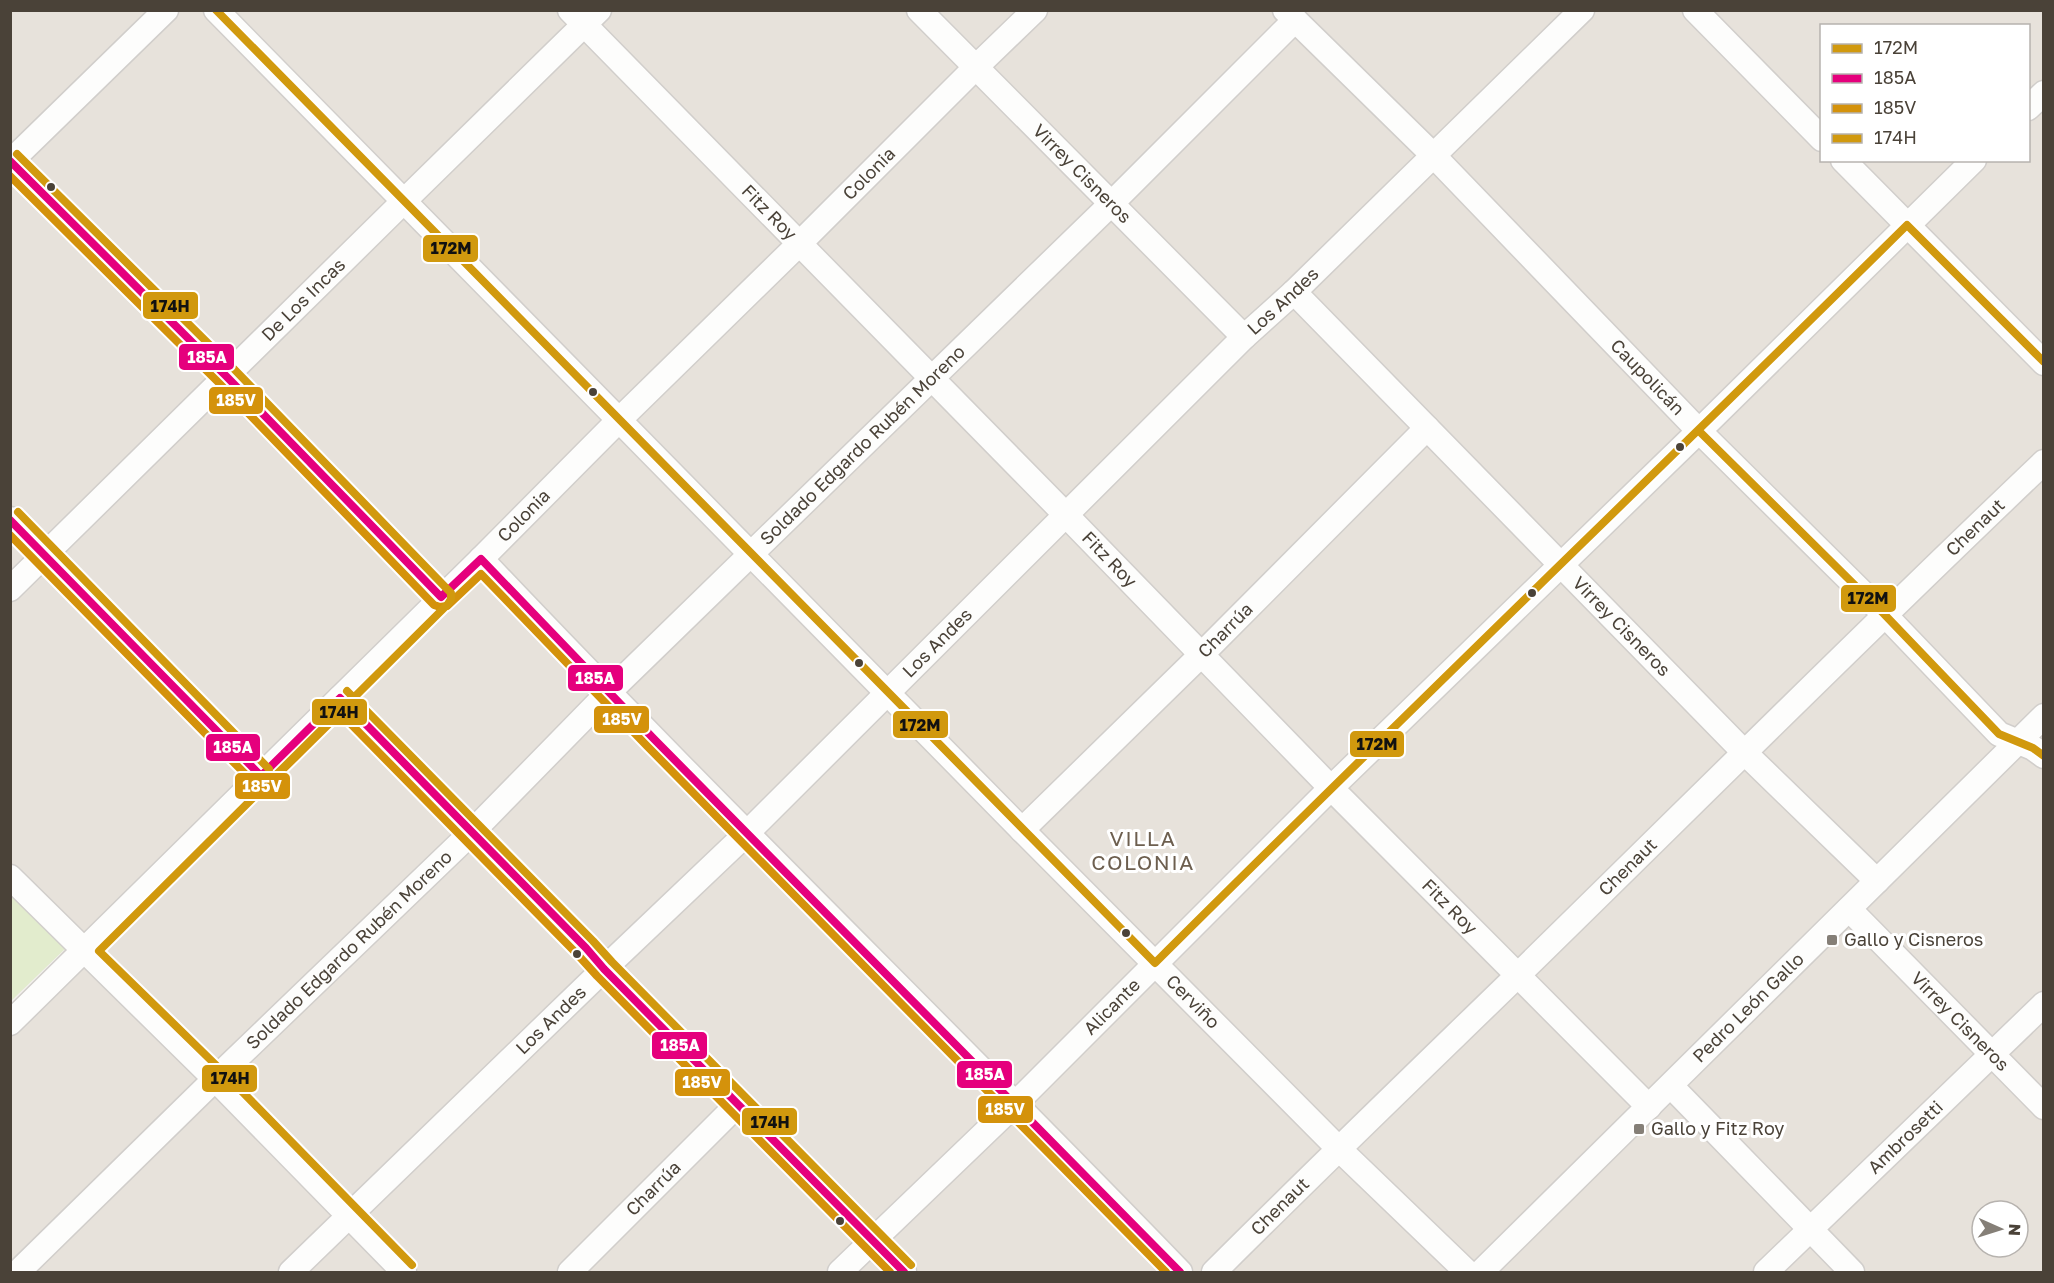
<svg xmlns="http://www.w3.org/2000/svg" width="2054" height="1283" font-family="'Golos Text',sans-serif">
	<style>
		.residential { fill: #e7e2db; fill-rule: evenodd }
		.green { fill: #e2eccd }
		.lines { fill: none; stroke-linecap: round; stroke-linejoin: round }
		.minor-casing { stroke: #d1cecb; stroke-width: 27 }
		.minor { stroke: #fdfdfc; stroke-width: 24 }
		.bus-1-casing { stroke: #fff; stroke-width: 12 }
		.bus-2-casing { stroke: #fff; stroke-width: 12 }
		.bus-3-casing { stroke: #fff; stroke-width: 12 }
		.bus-4-casing { stroke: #fff; stroke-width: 12 }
		.bus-1 { stroke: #d1990e; stroke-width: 8 }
		.bus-2 { stroke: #e5007d; stroke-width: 8 }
		.bus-3 { stroke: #d4920b; stroke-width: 8 }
		.bus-4 { stroke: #d1990e; stroke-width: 8 }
		.bus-dot { fill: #4a4238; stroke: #fff; stroke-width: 2 }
		.poi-dot { fill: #857f77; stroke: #fff; stroke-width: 2 }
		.labels { text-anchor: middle; stroke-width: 6; stroke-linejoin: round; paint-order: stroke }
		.street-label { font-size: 18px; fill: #4a4238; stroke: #fff }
		.poi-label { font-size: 18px; fill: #4a4238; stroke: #fff; text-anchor: start }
		.quarter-label { font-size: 21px; letter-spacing: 1.5px; fill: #6d5f4f; stroke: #fff }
		.line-badge { stroke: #fff; stroke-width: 2 }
		.badge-label { font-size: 16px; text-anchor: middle; font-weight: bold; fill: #fff }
		.pale-badge-label { font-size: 16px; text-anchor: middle; font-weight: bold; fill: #111 }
	</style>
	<rect width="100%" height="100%" fill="#f3f0ed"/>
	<!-- residential -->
	<path class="residential" d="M10 11H2043V1272H11V1011L68 946 11 888ZM1822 26H2028V160H1822ZM1982 1211H2018V1247H1982Z"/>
	<!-- green -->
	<path class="green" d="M11 888 68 946 11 1001Z"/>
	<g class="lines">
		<defs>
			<g id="minor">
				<path id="s1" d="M216 10 1022 830 1338 1148 1467 1272"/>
				<path id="s2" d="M570 10 1066 515 1331 788 1649 1107"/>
				<path id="s3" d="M919 10 1244 337"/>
				<path id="s4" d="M1285 10 1433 155 1699 431 1884 614 1999 734 2033 748 2044 756"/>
				<path d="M1695 10 1822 139"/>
				<path d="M2028 108 2044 93"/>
				<path d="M1843 160 2044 363"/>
				<path d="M10 161 226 376 441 597"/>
				<path d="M10 162 166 10"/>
				<path id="s5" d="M1294 292 1744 752 1877 881"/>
				<path d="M10 519 261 776"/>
				<path d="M481 559C710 801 949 1033 1180 1272"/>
				<path id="s6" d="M10 589 403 202 599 10"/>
				<path d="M340 698 586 948 604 969 904 1272"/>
				<path id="s7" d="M1022 830 1201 655 1427 428"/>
				<path d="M10 877 215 1079 404 1272"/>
				<path id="s8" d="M1849 909 2044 1107"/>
				<path id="s9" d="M10 1023 481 559 619 420 800 243 976 67 1035 10"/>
				<path d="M1671 1086 1852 1272"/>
				<path id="s10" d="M18 1272 215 1079 471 833 608 693 1112 203 1295 20"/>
				<path id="s11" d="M291 1272 604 969 746 834 1244 337 1294 292 1582 10"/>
				<path id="s12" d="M570 1272 738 1104"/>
				<path id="s13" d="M840 1272 1016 1103 1331 788 1699 431 1974 160"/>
				<path id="s14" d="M1214 1272C1314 1172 1416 1074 1518 975 1693 804 1866 631 2044 462"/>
				<path id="s15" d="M1481 1272 2044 716"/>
				<path id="s16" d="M1766 1272 2044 1004"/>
			</g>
		</defs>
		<!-- minor casing -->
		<use href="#minor" class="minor-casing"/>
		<!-- minor -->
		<use href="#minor" class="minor"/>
		<defs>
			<path id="bus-1" d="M216 10 1155 963
				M1699 431 1884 614 1999 734 2033 748 2044 756
				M1155 963C1404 715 1657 472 1907 225L2044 362"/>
			<path id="bus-2" d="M10 161 226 376 441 597 481 559 654 739 1180 1272
				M10 520 261 776 340 698 586 948 604 969 904 1272"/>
			<path id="bus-3" d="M10 176 219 383 434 605 440 607 447 606 481 574 647 746 1166 1272
				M10 535 256 785 262 786 268 784 340 713 578 955 597 976 890 1272"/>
			<path id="bus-4" d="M17 154 234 369 451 593V599L448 604 99 951 223 1072 412 1265
				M18 512 269 769
				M347 691 593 941 612 962 911 1265"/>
		</defs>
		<!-- bus-1 casing -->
		<use href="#bus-1" class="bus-1-casing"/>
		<!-- bus-2 casing -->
		<use href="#bus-2" class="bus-2-casing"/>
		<!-- bus-3 casing -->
		<use href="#bus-3" class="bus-3-casing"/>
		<!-- bus-4 casing -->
		<use href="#bus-4" class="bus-4-casing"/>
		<!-- bus-1 -->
		<use href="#bus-1" class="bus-1"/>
		<!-- bus-2 -->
		<use href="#bus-2" class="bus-2"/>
		<!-- bus-3 -->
		<use href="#bus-3" class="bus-3"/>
		<!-- bus-4 -->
		<use href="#bus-4" class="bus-4"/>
	</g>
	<!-- markers -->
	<g class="bus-dot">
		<circle cx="51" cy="187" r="5"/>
		<circle cx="593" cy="392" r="5"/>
		<circle cx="1680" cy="447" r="5"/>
		<circle cx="1532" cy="593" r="5"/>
		<circle cx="859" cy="663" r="5"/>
		<circle cx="1126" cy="933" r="5"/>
		<circle cx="577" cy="954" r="5"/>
		<circle cx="840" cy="1221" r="5"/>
	</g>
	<g class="poi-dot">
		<rect x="1826" y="934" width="12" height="12" rx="3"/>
		<rect x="1633" y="1123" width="12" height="12" rx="3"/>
	</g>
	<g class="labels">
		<!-- street labels -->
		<g class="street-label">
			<text dy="6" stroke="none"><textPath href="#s3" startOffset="231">Virrey Cisneros</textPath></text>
			<text dy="6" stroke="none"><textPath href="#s9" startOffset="1208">Colonia</textPath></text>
			<text dy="6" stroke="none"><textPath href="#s2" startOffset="284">Fitz Roy</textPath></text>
			<text dy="6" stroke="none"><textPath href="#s6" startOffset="412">De Los Incas</textPath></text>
			<text dy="6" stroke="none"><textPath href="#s11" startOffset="1388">Los Andes</textPath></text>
			<text dy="6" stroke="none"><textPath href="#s4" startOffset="516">Caupolicán</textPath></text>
			<text dy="6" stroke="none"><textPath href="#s10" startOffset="1182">Soldado Edgardo Rubén Moreno</textPath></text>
			<text dy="6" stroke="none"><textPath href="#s9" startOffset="722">Colonia</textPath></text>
			<text dy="6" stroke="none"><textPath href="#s14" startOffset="1065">Chenaut</textPath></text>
			<text dy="6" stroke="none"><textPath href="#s2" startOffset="770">Fitz Roy</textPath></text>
			<text dy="6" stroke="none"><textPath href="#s5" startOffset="468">Virrey Cisneros</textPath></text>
			<text dy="6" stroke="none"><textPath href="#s7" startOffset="285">Charrúa</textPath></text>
			<text dy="6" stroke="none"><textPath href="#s11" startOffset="902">Los Andes</textPath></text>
			<text dy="6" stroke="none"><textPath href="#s14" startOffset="579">Chenaut</textPath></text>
			<text dy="6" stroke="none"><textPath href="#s2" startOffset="1256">Fitz Roy</textPath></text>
			<text dy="6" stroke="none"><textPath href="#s10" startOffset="462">Soldado Edgardo Rubén Moreno</textPath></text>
			<text dy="6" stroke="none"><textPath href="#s1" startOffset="1392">Cerviño</textPath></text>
			<text dy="6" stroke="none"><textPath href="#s13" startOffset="380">Alicante</textPath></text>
			<text dy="6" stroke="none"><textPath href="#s15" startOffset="376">Pedro León Gallo</textPath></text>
			<text dy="6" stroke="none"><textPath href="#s11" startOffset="362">Los Andes</textPath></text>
			<text dy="6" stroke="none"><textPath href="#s8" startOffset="158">Virrey Cisneros</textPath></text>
			<text dy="6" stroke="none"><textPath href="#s16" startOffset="194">Ambrosetti</textPath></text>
			<text dy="6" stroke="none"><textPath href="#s12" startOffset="118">Charrúa</textPath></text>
			<text dy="6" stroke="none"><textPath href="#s14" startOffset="93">Chenaut</textPath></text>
		</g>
		<!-- poi labels -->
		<g class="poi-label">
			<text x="1844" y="946">Gallo y Cisneros</text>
			<text x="1651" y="1135">Gallo y Fitz Roy</text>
		</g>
		<!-- quarter labels -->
		<g class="quarter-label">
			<text x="1143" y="846">VILLA<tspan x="1143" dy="24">COLONIA</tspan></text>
		</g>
	</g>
	<g class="line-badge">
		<rect x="422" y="234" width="57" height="29" rx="6" fill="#d1990e"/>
		<rect x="142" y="291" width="57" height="29" rx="6" fill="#d1990e"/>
		<rect x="178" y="343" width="57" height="28" rx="6" fill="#e5007d"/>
		<rect x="208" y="386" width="56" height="29" rx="6" fill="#d4920b"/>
		<rect x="1840" y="584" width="57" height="29" rx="6" fill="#d1990e"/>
		<rect x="567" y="664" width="57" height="28" rx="6" fill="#e5007d"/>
		<rect x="311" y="698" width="57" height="28" rx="6" fill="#d1990e"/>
		<rect x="593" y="705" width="57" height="29" rx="6" fill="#d4920b"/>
		<rect x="892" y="710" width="57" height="29" rx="6" fill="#d1990e"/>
		<rect x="1349" y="730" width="56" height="28" rx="6" fill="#d1990e"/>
		<rect x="205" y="733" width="56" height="29" rx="6" fill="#e5007d"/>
		<rect x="234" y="772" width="57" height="28" rx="6" fill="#d4920b"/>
		<rect x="651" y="1031" width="57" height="29" rx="6" fill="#e5007d"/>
		<rect x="956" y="1060" width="57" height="29" rx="6" fill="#e5007d"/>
		<rect x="201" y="1064" width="57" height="29" rx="6" fill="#d1990e"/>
		<rect x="674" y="1068" width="57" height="29" rx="6" fill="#d4920b"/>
		<rect x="977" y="1095" width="57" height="29" rx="6" fill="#d4920b"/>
		<rect x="741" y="1107" width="57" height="29" rx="6" fill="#d1990e"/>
	</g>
	<g class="badge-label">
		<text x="207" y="363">185A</text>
		<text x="236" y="406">185V</text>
		<text x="595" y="684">185A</text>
		<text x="622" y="725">185V</text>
		<text x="233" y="753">185A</text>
		<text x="262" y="792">185V</text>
		<text x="680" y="1051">185A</text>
		<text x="985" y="1080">185A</text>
		<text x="702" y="1088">185V</text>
		<text x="1005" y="1115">185V</text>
	</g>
	<g class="pale-badge-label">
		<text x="451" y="254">172M</text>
		<text x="170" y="312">174H</text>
		<text x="1868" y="604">172M</text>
		<text x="339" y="718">174H</text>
		<text x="920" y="731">172M</text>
		<text x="1377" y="750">172M</text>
		<text x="230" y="1084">174H</text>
		<text x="770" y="1128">174H</text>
	</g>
	<!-- border -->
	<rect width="2054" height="1283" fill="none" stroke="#4a4238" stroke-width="24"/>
	<!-- legend -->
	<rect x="1820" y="24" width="210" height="138" fill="#ffffff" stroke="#b7b3af" stroke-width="1.5"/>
	<rect x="1832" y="44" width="30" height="9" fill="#d1990e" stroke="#b7b3af" stroke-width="1.5"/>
	<text x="1874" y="54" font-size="18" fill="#4a4238">172M</text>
	<rect x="1832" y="74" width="30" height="9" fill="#e5007d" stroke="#b7b3af" stroke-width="1.5"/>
	<text x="1874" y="84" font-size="18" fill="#4a4238">185A</text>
	<rect x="1832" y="104" width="30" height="9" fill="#d4920b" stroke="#b7b3af" stroke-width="1.5"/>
	<text x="1874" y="114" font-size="18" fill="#4a4238">185V</text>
	<rect x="1832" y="134" width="30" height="9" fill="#d1990e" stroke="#b7b3af" stroke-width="1.5"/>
	<text x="1874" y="144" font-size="18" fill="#4a4238">174H</text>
	<!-- north arrow -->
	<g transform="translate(2000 1229) rotate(93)"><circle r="28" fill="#ffffff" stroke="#b7b3af" stroke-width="1.5"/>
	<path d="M0-4.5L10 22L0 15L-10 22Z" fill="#857f77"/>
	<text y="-9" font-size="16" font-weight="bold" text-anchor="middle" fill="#4a4238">N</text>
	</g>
</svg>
